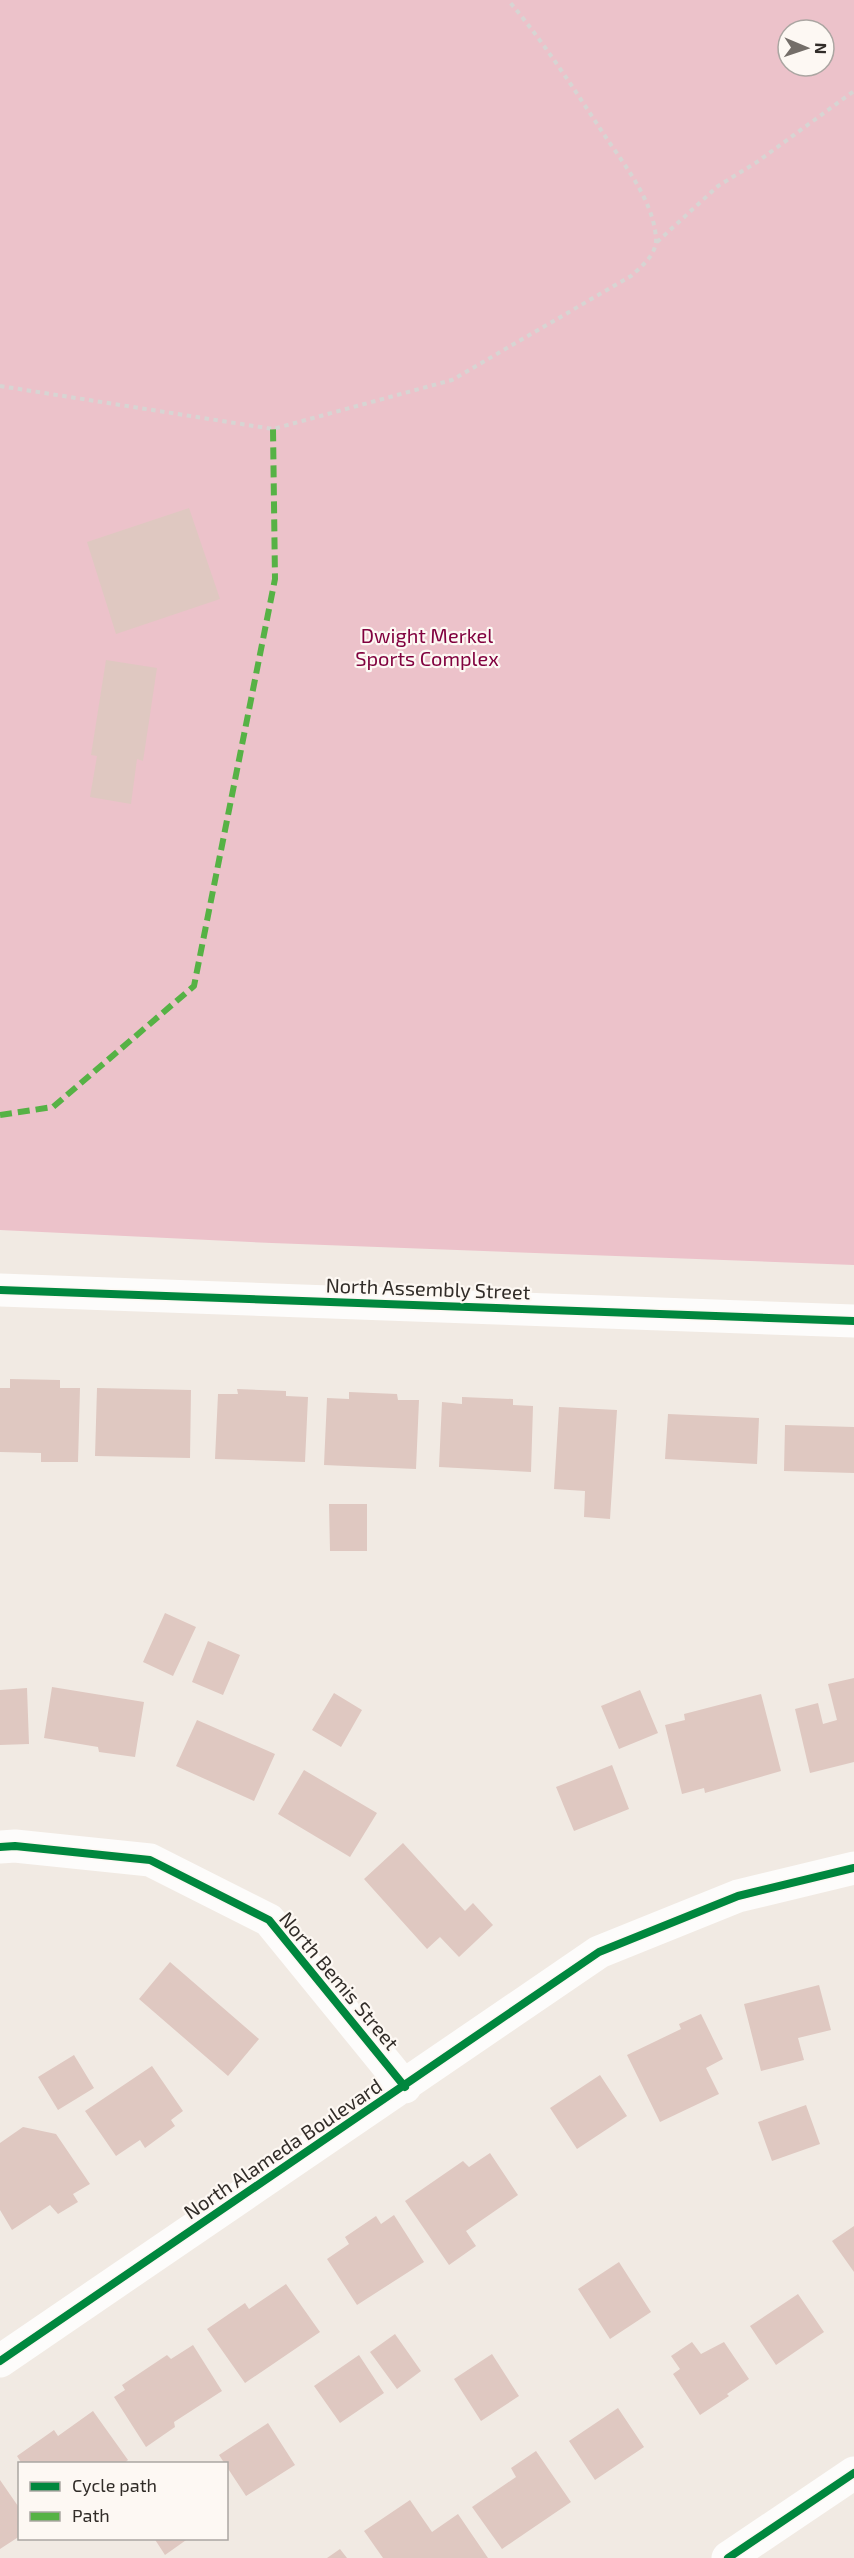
<svg xmlns="http://www.w3.org/2000/svg" width="854" height="2558" font-family="'Exo 2',sans-serif">
	<style>
		.green { fill: #ecc2ca; fill-rule: evenodd }
		.building { fill: #dfc8c1 }
		.lines { fill: none; stroke-linecap: round; stroke-linejoin: round }
		.path { stroke: #d7d5d3; stroke-width: 4; stroke-dasharray: 4.5 4.5; stroke-linecap: butt }
		.street { stroke: #fdfcfb; stroke-width: 33 }
		.secondary { stroke: #fdfcfb; stroke-width: 33 }
		.quiet { stroke: #56b245; stroke-width: 6; stroke-dasharray: 12 6; stroke-linecap: butt }
		.cycleway-casing { stroke: #fdf8f3; stroke-width: 11 }
		.cycleway { stroke: #00873e; stroke-width: 8 }
		.labels { text-anchor: middle; stroke-width: 4.5; stroke-linejoin: round; paint-order: stroke }
		.park-label { font-size: 20px; fill: #81023f; stroke: #fdf8f3 }
		.street-label { font-size: 20px; fill: #312c28; stroke: #fdf8f3 }
	</style>
	<rect width="100%" height="100%" fill="#f1eae3"/>
	<!-- green -->
	<path class="green" d="M0 0H854V1265L272 1243 0 1230ZM788 30H824V66H788Z"/>
	<!-- building -->
	<path class="building" d="M189 508 220 599 116 634 87 542Z
		M106 660 157 668 143 761 137 759 131 804 90 797 97 756 91 755Z
		M10 1379 60 1380V1388H80L78 1462H41V1453L0 1452V1388H10Z
		M97 1388 191 1390 190 1458 95 1456Z
		M237 1389 286 1391V1396L308 1397 305 1462 215 1459 218 1394H238Z
		M349 1392 397 1394 398 1400H419L416 1469 324 1465 327 1398 349 1399Z
		M462 1397 513 1399V1405L533 1406 531 1472 439 1467 442 1402 462 1404Z
		M559 1407 617 1410 610 1519 584 1517 585 1491 554 1489Z
		M668 1414 759 1418 757 1464 665 1459Z
		M785 1425 854 1427V1473L784 1471Z
		M329 1504H367V1551H330Z
		M165 1613 196 1627 173 1676 143 1662Z
		M208 1641 240 1655 223 1695 192 1682Z
		M854 1678V1762L810 1773 795 1709 818 1703 823 1724 837 1720 828 1684Z
		M52 1687 144 1702 135 1757 99 1752 98 1747 44 1738Z
		M27 1688 29 1744 0 1745V1690Z
		M640 1690 658 1733 619 1749 601 1706Z
		M334 1693 362 1710 341 1747 312 1730Z
		M761 1694 781 1771 705 1793 704 1788 682 1794 665 1725 685 1720 684 1714Z
		M197 1720 275 1754 254 1801 176 1766Z
		M612 1765 629 1809 574 1831 556 1787Z
		M304 1770 377 1813 350 1857 278 1814Z
		M403 1843 465 1911 473 1903 493 1925 459 1957 440 1937 427 1949 364 1879Z
		M170 1962 259 2039 228 2076 139 1999Z
		M819 1985 831 2030 798 2038 804 2060 761 2071 744 2004Z
		M701 2014 723 2059 706 2068 719 2094 660 2122 627 2055 681 2029 679 2024Z
		M74 2055 94 2088 58 2110 38 2077Z
		M152 2066 183 2111 171 2120 175 2126 145 2148 140 2140 116 2156 85 2111Z
		M600 2075 627 2116 577 2149 550 2108Z
		M806 2105 820 2144 772 2161 758 2122Z
		M23 2127 56 2134 90 2184 73 2194 78 2202 58 2214 50 2205 12 2230 0 2210V2143Z
		M490 2153 518 2195 466 2231 476 2246 449 2265 405 2201 463 2161 469 2167Z
		M394 2215 424 2262 357 2305 327 2259 349 2244 345 2237 376 2216 381 2224Z
		M854 2226V2272L832 2241Z
		M619 2262 651 2312 610 2339 578 2289Z
		M286 2284 320 2332 245 2383 207 2329 245 2303 249 2309Z
		M798 2294 824 2332 776 2365 750 2326Z
		M395 2334 421 2371 397 2389 370 2352Z
		M692 2342 701 2354 724 2342 749 2379 727 2394 729 2396 700 2415 673 2374 680 2369 671 2356Z
		M193 2345 222 2391 174 2422 175 2427 146 2447 114 2397 125 2390 122 2385 167 2355 171 2359Z
		M492 2354 519 2396 481 2421 454 2379Z
		M359 2355 384 2393 340 2423 314 2386Z
		M618 2408 644 2447 595 2480 569 2441Z
		M93 2411 128 2460 123 2464H22L17 2456 54 2430 58 2436Z
		M268 2423 295 2465 246 2496 219 2455Z
		M536 2451 571 2502 502 2549 472 2507 516 2477 511 2468Z
		M0 2480 20 2509V2536L0 2549Z
		M410 2500 432 2532 458 2514 488 2558H383L364 2531Z
		M154 2538H189L165 2555Z
		M340 2549 347 2558H327Z"/>
	<g class="lines">
		<!-- path -->
		<path class="path" d="M657 242 718 186 757 162 854 91
			M0 386 273 429 452 380 631 276C641 267 657 254 656 239 654 200 622 162 601 130 572 86 543 41 508 0"/>
		<!-- street -->
		<path class="street" d="M0 1847 15 1846 150 1860 269 1920 405 2087
			M0 2361 599 1952 738 1896 854 1868"/>
		<!-- secondary -->
		<path class="secondary" d="M0 1290 854 1321
			M728 2558 854 2473"/>
		<!-- quiet -->
		<path class="quiet" d="M0 1115 53 1107 194 986 275 579 273 429"/>
		<defs>
			<path id="cycleway" d="M0 1290 854 1321
				M0 1847 15 1846 150 1860 269 1920 405 2087
				M0 2361 599 1952 738 1896 854 1868
				M728 2558 854 2473"/>
		</defs>
		<!-- cycleway casing -->
		<use href="#cycleway" class="cycleway-casing"/>
		<!-- cycleway -->
		<use href="#cycleway" class="cycleway"/>
	</g>
	<g class="labels">
		<!-- park labels -->
		<g class="park-label">
			<text x="427" y="643">Dwight Merkel<tspan x="427" dy="23">Sports Complex</tspan></text>
		</g>
		<!-- street labels -->
		<g class="street-label">
			<text transform="translate(428 1289) rotate(2)" y="7">North Assembly Street</text>
			<text transform="translate(339 1981) rotate(50)" y="7">North Bemis Street</text>
			<text transform="translate(283 2149) rotate(-34)" y="7">North Alameda Boulevard</text>
		</g>
	</g>
	<!-- legend -->
	<rect x="18" y="2462" width="210" height="78" fill="#fdf8f3" stroke="#aba6a2" stroke-width="1.5"/>
	<rect x="30" y="2482" width="30" height="9" fill="#00873e" stroke="#aba6a2" stroke-width="1.5"/>
	<text x="72" y="2492" font-size="18" fill="#312c28">Cycle path</text>
	<rect x="30" y="2512" width="30" height="9" fill="#56b245" stroke="#aba6a2" stroke-width="1.5"/>
	<text x="72" y="2522" font-size="18" fill="#312c28">Path</text>
	<!-- north arrow -->
	<g transform="translate(806 48) rotate(92)"><circle r="28" fill="#fdf8f3" stroke="#aba6a2" stroke-width="1.5"/>
	<path d="M0-4.5L10 22L0 15L-10 22Z" fill="#746e69"/>
	<text y="-9" font-size="16" font-weight="bold" text-anchor="middle" fill="#312c28">N</text>
	</g>
</svg>
